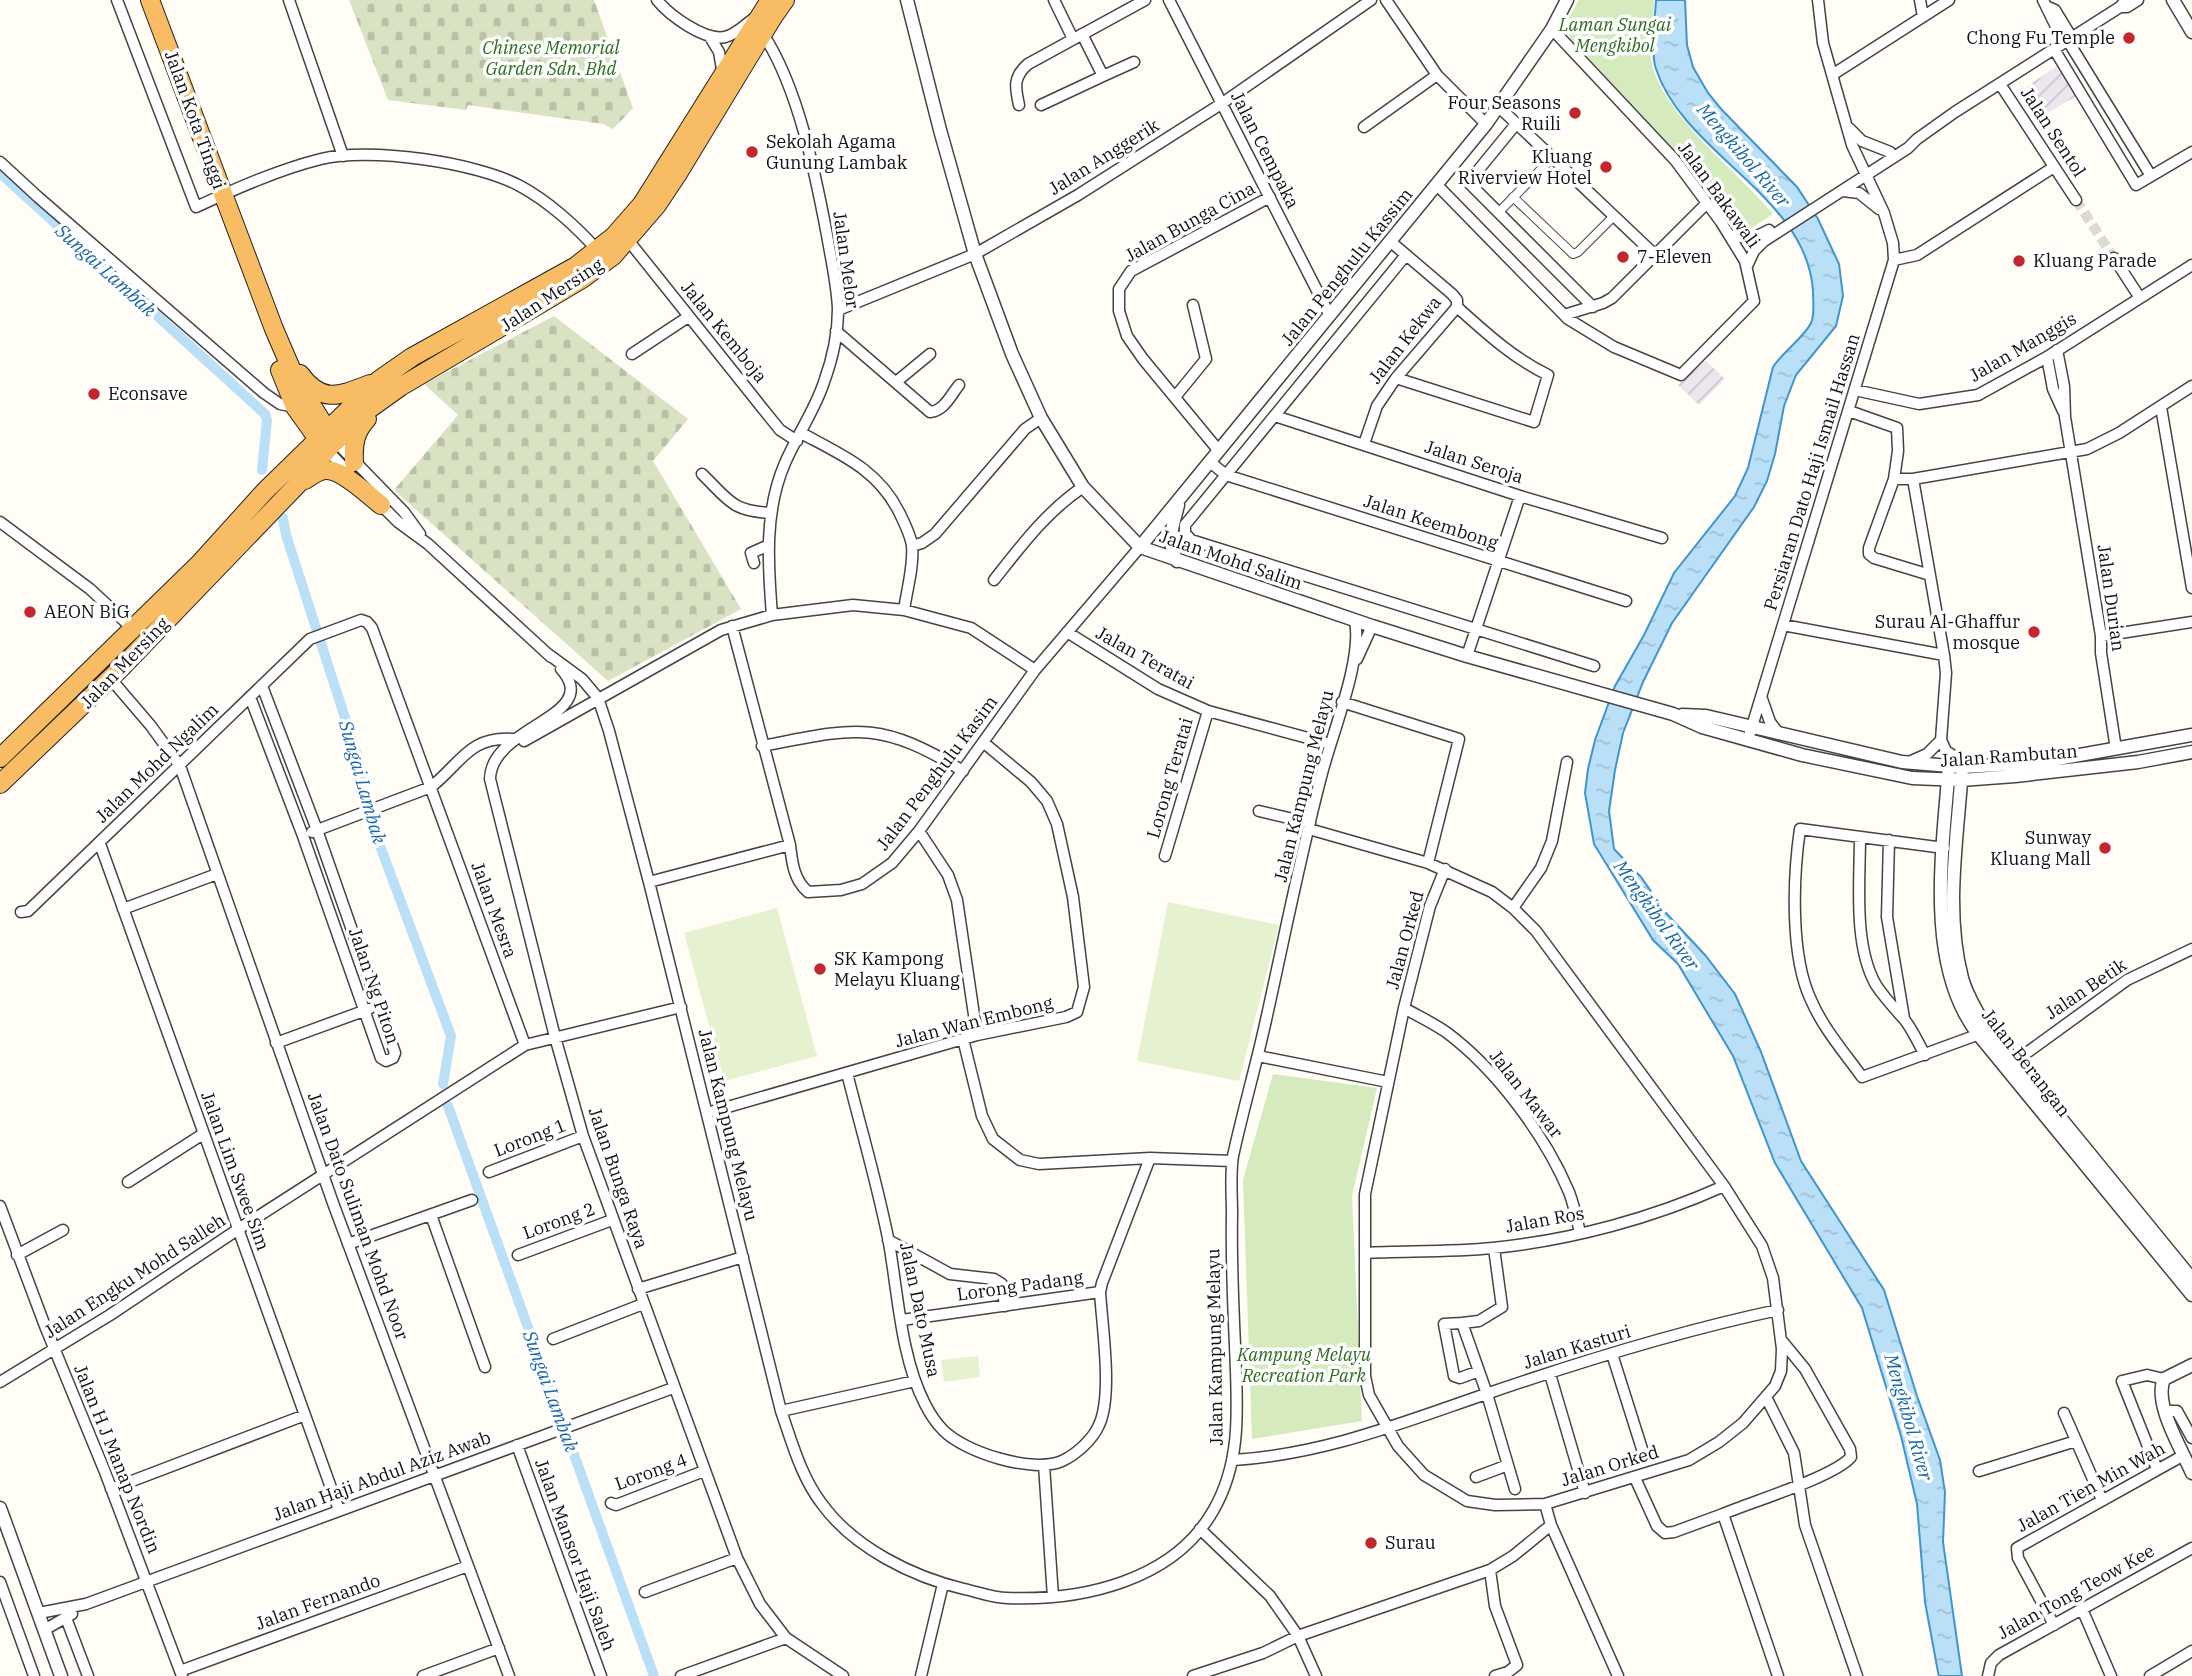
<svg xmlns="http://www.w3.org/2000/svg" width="2192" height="1676" font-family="'IBM Plex Serif',serif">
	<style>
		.industrial { fill: url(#industrial-furrows) }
		.cemetery { fill: url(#cemetery-stones) }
		.park { fill: #d5ebbd }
		.pitch { fill: #e6f2cf }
		.water { fill: url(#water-ripples); stroke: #3f96cf; stroke-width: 2 }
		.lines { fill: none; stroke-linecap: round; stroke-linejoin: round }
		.canal { stroke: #b9e0f7; stroke-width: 10 }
		.minor-tunnel { stroke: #dbdad3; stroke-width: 10; stroke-dasharray: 10 5; stroke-linecap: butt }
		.pedestrian-casing { stroke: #444; stroke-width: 10 }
		.minor-casing { stroke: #444; stroke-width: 13 }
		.tertiary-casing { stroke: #444; stroke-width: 15 }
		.trunk-casing { stroke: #222; stroke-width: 20 }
		.pedestrian { stroke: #fff; stroke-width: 8 }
		.minor { stroke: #fff; stroke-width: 10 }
		.tertiary { stroke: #fff; stroke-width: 12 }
		.trunk { stroke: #f7bc64; stroke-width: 18 }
		.poi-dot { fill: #c4262e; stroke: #fff; stroke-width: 2.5 }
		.labels { text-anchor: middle; stroke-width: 7; stroke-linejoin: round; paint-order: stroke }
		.park-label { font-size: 18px; font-style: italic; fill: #2f6b1f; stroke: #fff }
		.poi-label { font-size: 18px; fill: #111; stroke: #fff; text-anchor: start }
		.street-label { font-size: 18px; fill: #111; stroke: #fff }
		.water-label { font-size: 19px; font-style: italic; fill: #1768a6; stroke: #fff }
	</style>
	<defs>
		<pattern id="industrial-furrows" width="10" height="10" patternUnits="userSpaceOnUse" patternTransform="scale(1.75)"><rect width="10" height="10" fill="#eee6ef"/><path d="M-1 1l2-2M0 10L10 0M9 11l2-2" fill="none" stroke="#cbc4cc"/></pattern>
		<pattern id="cemetery-stones" width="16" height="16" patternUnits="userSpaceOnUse" patternTransform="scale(1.75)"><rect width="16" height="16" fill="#d9e3c4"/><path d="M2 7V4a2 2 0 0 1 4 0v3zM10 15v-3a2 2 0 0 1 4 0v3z" fill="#b9c2a7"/></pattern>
		<pattern id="water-ripples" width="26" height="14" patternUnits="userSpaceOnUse" patternTransform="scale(1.75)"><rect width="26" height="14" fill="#b9e0f7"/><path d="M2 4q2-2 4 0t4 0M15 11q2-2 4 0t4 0" fill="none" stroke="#9ebfd3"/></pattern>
	</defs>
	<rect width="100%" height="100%" fill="#fffdf5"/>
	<!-- industrial -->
	<path class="industrial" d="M2060 64 2078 95 2044 115 2026 87Z
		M1706 361 1725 379 1699 405 1678 385Z"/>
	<!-- cemetery -->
	<path class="cemetery" d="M349 0H594L633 108 613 129 603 124 468 105 466 110 388 100Z
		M554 316 688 419 653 461 741 609 608 681 394 490 458 415 424 384Z"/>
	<!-- park -->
	<path class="park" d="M1579 0H1654C1654 19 1648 40 1651 59 1659 113 1739 172 1773 214L1750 229 1738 226 1684 160 1570 38 1566 23Z
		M1273 1074 1377 1088 1352 1196 1362 1421 1252 1439 1243 1180Z"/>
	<!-- pitch -->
	<path class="pitch" d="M1168 902 1279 925 1239 1081 1137 1061Z
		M777 908 817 1056 724 1081 684 933Z
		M978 1356 980 1377 944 1382 941 1360Z"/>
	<!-- water -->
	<path class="water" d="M1656 0H1685L1687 45 1693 67 1708 93 1722 110 1797 187 1818 219 1839 264 1843 296 1836 326 1796 375 1784 406 1775 454 1767 481 1754 507 1672 623 1643 682 1623 733 1615 770 1609 811 1614 849 1641 877 1666 913 1705 955 1735 994 1761 1052 1801 1161 1884 1290 1917 1396 1940 1460 1945 1492 1943 1542 1962 1676H1939L1938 1672 1925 1602 1917 1504 1901 1436 1862 1308 1775 1163 1733 1056 1678 964 1653 940 1594 844 1585 793 1588 769 1595 740 1615 686 1644 635 1674 573 1735 496 1748 468 1773 367C1782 353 1805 336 1811 323 1815 315 1813 301 1813 291 1807 196 1684 154 1656 69 1650 50 1655 20 1656 0Z"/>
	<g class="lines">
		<!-- canal -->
		<path class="canal" d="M0 173 265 414 267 420 262 470
			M283 518 286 535 358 758 370 819 451 1036 443 1084
			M448 1106 654 1676"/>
		<!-- minor-tunnel -->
		<path class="minor-tunnel" d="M2076 200 2114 258"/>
		<defs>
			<path id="pedestrian" d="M1513 197 1573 254 1578 252 1614 216
				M1498 213 1552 158"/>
			<path id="minor" d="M117 0 196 207C235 189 280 169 321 159 369 147 476 162 520 186 548 201 577 227 598 251
				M289 0 343 156
				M657 0C669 15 704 41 725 37 735 35 745 25 753 19
				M1054 0 1073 39
				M1169 0 1330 316
				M1386 0 1437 75 1486 124
				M1920 0 1923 17
				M2043 0 2064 43
				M2048 7 2055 10 2072 38
				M2120 7H2127L2138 0
				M763 34C798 87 815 172 827 235 831 259 837 284 838 309 838 332 832 360 824 382 815 410 797 435 785 463 764 511 768 565 772 615
				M710 37 719 52 723 75
				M2068 41 2151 176
				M2054 49 2136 185 2192 152
				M1832 75 1949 0
				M1103 76 1134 62
				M2000 84 2076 200
				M1019 105C1015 87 1013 77 1028 64L1145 0
				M1041 105 1103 76 1082 34
				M1499 107 1655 255
				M1516 124 1471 179 1470 184 1593 307
				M1364 127 1437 75
				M1849 128 1862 141 1890 152
				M0 162 38 197 264 393 280 404 295 407
				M1437 185 1568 319 1614 347 1681 375 1754 301 1745 261 1721 222 1675 160 1552 29
				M1843 191 1859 193 1879 209
				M1729 235 1753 238 1769 230
				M628 240 763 409 780 430 797 441
				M1406 255 1185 525V533L1191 540 1594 666
				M2114 258 2140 298
				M1894 260 1917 255 2054 167
				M1747 266 1754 251 1764 241 1908 148 1917 139 1955 112 2120 7 2126 0
				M838 310 975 254 1078 195 1221 104 1371 0
				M1564 315 1603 303 1612 298 1707 203
				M836 331 930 412C944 411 951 395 959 385
				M2057 350 2064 386 2065 417 2101 636V653L2116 749
				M632 354 688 317
				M2047 357 2053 389 2063 411
				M1396 378 1534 422 1548 375C1513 358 1486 333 1457 307
				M896 382 930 354
				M1855 390 1919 404 1978 395 2047 357 2192 265
				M1175 397 1206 359 1193 305
				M2161 407 2192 588
				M1849 411 1897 428 1898 451 1894 479
				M1275 416 1520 496 1662 538
				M801 433C842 455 879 470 900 514 905 524 910 534 912 545 914 566 907 589 904 610
				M335 441 404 512 420 534
				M1364 444 1377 406 1396 378 1457 307V300L1452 294 1391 242
				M327 450 349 473
				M1219 451 1143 359 1127 336 1119 311V289L1131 271 1270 197
				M1210 462 1226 475 1626 601
				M702 474C729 500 731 511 771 513
				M1913 479 1944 655 1946 673 1941 740 1946 751 1952 755 1979 766
				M378 502 398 522 428 544 551 657
				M0 522 90 589 133 629
				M912 546 922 543 935 534 1025 429 1041 418
				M754 563 751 553 769 545
				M1930 575 1874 558 1869 554V548L1894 479H1913L2087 449 2119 433 2192 386
				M994 580C1021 546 1046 512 1083 487
				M1783 625 1944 655
				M732 626 790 845C792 863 794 880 808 892L841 890 862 884 892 863 919 831 1035 670 1140 547
				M1067 632 1158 689 1208 711 1330 744
				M2101 636 2192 622
				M548 654 582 679 598 698 609 731 649 882 781 1411C792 1442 801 1477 822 1504 854 1548 913 1577 964 1589 978 1592 993 1598 1007 1598 1082 1601 1173 1581 1213 1511 1243 1460 1237 1403 1235 1346 1233 1302 1231 1259 1232 1214 1232 1196 1230 1174 1233 1156 1243 1110 1256 1066 1266 1020 1284 939 1300 857 1321 777 1331 736 1363 660 1355 621
				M1467 656 1520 496
				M1357 659 1372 626
				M561 669C604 717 491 725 490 779L555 1037 583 1136 737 1558 760 1604 786 1638 843 1676
				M110 678 151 726 180 766 333 1203 509 1676
				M250 697 303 836 381 1058 386 1061 393 1058 395 1053 317 830 262 686
				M1762 699 1770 722 1779 734
				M1342 702 1459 739 1428 863
				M1750 733 1894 260 1893 243 1884 213 1852 145 1823 43 1818 0
				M524 741 721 630 772 615 853 605 904 610 971 628 1035 670
				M762 746C855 728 878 719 963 771
				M1909 762 1927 754 1941 740
				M1259 811 1310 823
				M1309 829 1428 863 1492 892 1513 908 1536 931 1724 1186 1762 1246 1773 1278 1782 1349 1781 1371 1775 1386 1743 1423 1719 1442 1689 1460 1545 1504 1495 1505 1467 1501 1424 1475 1398 1446 1369 1395 1365 1376V1194L1404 1008 1430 906 1445 869
				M919 831 948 875 957 900 977 1035
				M312 832 431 787C461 763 470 735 514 739
				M1860 837C1860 881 1853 945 1876 985 1884 997 1893 1007 1903 1018 1912 1028 1918 1043 1925 1055
				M1889 840 1887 917 1904 1018
				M100 844 339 1510
				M1944 848 1800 829C1793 877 1790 956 1811 1000 1823 1028 1844 1052 1862 1077L1985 1032
				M1165 856 1208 711
				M649 882 790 845
				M1513 908 1541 868 1552 841 1567 762
				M123 909 217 874
				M21 912 28 911 310 639 361 620 367 622 372 628 525 1045
				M1404 1008C1418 1016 1433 1023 1446 1032 1496 1069 1545 1135 1569 1192 1574 1205 1577 1219 1580 1233
				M963 1039 982 1116 993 1139 1020 1160 1039 1164 1150 1158 1232 1161
				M276 1043 369 1009
				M1258 1056 1388 1082
				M2010 1065 2127 980 2192 949
				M847 1073C861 1129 878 1186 889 1243 898 1294 901 1358 925 1404 929 1412 936 1423 943 1430 964 1452 1033 1474 1062 1461 1077 1454 1093 1439 1099 1425 1113 1395 1102 1326 1100 1292L1102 1283 1150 1158
				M707 1113 977 1035 1066 1017 1077 1012 1084 987 1073 897 1057 824 1047 801 1031 782 983 742
				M489 1172 583 1136
				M128 1182 203 1134
				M0 1206 45 1326 105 1472 182 1676
				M431 1215 485 1367
				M888 1240 950 1274 994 1279 1002 1284 1005 1306
				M348 1244 472 1200
				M1494 1248 1502 1307 1479 1321 1462 1323 1487 1394 1515 1489
				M1365 1253C1407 1251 1451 1252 1493 1248 1572 1240 1653 1218 1724 1186
				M17 1255 63 1230
				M518 1255 612 1220
				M638 1289 743 1257
				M902 1320 1100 1292
				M1462 1323 1444 1324 1454 1376 1460 1378 1479 1371
				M553 1339 643 1304
				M1612 1354 1642 1449
				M1550 1374 1585 1493
				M0 1382 110 1315 237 1230 525 1045 681 1007
				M1766 1397 1794 1453 1805 1525 1857 1676
				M781 1411 915 1381
				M2165 1411H2177L2192 1438
				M2064 1413 2102 1500
				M517 1445 601 1676
				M1234 1460C1325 1454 1401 1423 1486 1394 1582 1361 1679 1331 1778 1310
				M1044 1465 1053 1597
				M2157 1469 2122 1381 2147 1375 2164 1379
				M1979 1471 2076 1441
				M1476 1477 1508 1465
				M1635 1478 1657 1526 1665 1533 1674 1532 1723 1514 1778 1676
				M111 1489 305 1415
				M611 1503 616 1505 704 1471
				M1545 1504 1551 1525 1618 1676
				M1723 1514C1751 1502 1834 1477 1851 1457L1850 1449 1805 1369 1782 1341
				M1200 1529 1270 1596 1298 1636 1316 1676
				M1490 1570 1495 1606 1517 1665 1508 1672 1495 1676
				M0 1582 34 1676
				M645 1592 737 1558
				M2082 1609 2111 1676
				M39 1613 86 1604 673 1388
				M66 1618 88 1676
				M2054 1625 2018 1558 2017 1548 2184 1455
				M44 1630 72 1614
				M180 1671 468 1566
				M423 1676 499 1648
				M681 1676 786 1638
				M921 1676 943 1584
				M1193 1676 1263 1653 1298 1636 1490 1570 1513 1556 1551 1525
				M1988 1676 1991 1663 1999 1655 2192 1548
				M2150 1676 2192 1651"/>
			<path id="tertiary" d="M907 0 940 130 975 254 1012 354 1041 418 1083 487 1140 547 1372 626 1467 656 1673 714 1702 727 1802 755 1912 778 1961 780 2015 776 2138 762 2192 752
				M2173 0 2192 32
				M1140 547 1486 124 1552 29 1567 0
				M1177 561C1166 540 1173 526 1178 505
				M1682 715 1706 716 1902 762 1962 767 2035 763 2192 735
				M1949 766C1943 849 1924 964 1978 1034L2192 1295
				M1962 767C1958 836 1944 910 1962 978 1966 994 1976 1009 1983 1023L2192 1279
				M2192 1365 2164 1379C2153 1403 2182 1450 2192 1473
				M0 1508 61 1676"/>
			<path id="trunk" d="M150 0 274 329 296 380 332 438
				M280 370 295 407 325 449
				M300 374C322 404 339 396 370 384
				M354 462C353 444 355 432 367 419
				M305 480C311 476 317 471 325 470 341 468 368 495 381 505
				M0 758 199 564 265 491 379 380 412 357 576 266 614 236 642 204 770 0
				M0 784 120 669 298 484 327 450 365 412 400 387 582 279 613 256 657 205 677 175 773 17 785 0"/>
		</defs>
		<!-- pedestrian casing -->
		<use href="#pedestrian" class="pedestrian-casing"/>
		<!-- minor casing -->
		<use href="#minor" class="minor-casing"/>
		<!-- tertiary casing -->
		<use href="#tertiary" class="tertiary-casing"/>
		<!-- trunk casing -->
		<use href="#trunk" class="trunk-casing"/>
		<!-- pedestrian -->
		<use href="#pedestrian" class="pedestrian"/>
		<!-- minor -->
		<use href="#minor" class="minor"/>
		<!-- tertiary -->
		<use href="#tertiary" class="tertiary"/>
		<!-- trunk -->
		<use href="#trunk" class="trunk"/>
	</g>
	<!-- markers -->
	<g class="poi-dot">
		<circle cx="2129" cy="38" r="7"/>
		<circle cx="1575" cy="113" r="7"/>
		<circle cx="752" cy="152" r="7"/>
		<circle cx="1606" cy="167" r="7"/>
		<circle cx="1623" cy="257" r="7"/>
		<circle cx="2019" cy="261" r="7"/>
		<circle cx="94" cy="394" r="7"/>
		<circle cx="30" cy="612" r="7"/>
		<circle cx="2034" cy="632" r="7"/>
		<circle cx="2105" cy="848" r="7"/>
		<circle cx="820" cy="969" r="7"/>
		<circle cx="1371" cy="1543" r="7"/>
	</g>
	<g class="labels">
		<!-- park labels -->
		<g class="park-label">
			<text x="1615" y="31">Laman Sungai<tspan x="1615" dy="21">Mengkibol</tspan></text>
			<text x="551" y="54">Chinese Memorial<tspan x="551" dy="21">Garden Sdn. Bhd</tspan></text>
			<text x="1304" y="1361">Kampung Melayu<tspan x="1304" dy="21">Recreation Park</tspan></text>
		</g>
		<!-- poi labels -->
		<g class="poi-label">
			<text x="2115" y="44" text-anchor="end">Chong Fu Temple</text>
			<text x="1561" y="109" text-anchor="end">Four Seasons<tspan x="1561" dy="21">Ruili</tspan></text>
			<text x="766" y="148">Sekolah Agama<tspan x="766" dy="21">Gunung Lambak</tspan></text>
			<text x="1592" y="163" text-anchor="end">Kluang<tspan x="1592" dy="21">Riverview Hotel</tspan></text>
			<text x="1637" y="263">7-Eleven</text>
			<text x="2033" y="267">Kluang Parade</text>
			<text x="108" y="400">Econsave</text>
			<text x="44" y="618">AEON BiG</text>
			<text x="2020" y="628" text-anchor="end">Surau Al-Ghaffur<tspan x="2020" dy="21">mosque</tspan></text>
			<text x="2091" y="844" text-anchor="end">Sunway<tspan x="2091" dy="21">Kluang Mall</tspan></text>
			<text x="834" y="965">SK Kampong<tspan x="834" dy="21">Melayu Kluang</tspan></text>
			<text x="1385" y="1549">Surau</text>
		</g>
		<!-- street labels -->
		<g class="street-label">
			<text transform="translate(195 120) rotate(70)" y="6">Jalan Kota Tinggi</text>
			<text transform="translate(2053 132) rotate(57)" y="6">Jalan Sentol</text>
			<text transform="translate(1265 150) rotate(63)" y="6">Jalan Cempaka</text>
			<text transform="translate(1104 157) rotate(-32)" y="6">Jalan Anggerik</text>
			<text transform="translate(1719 195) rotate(54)" y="6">Jalan Bakawali</text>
			<text transform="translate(1190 222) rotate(-29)" y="6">Jalan Bunga Cina</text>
			<text transform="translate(846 260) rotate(82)" y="6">Jalan Melor</text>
			<text transform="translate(1347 267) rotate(-51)" y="6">Jalan Penghulu Kassim</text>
			<text transform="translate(552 295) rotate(-33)" y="6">Jalan Mersing</text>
			<text transform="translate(724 332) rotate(51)" y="6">Jalan Kemboja</text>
			<text transform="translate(1405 340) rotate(-52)" y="6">Jalan Kekwa</text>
			<text transform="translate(2023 347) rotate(-30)" y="6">Jalan Manggis</text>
			<text transform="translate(1474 462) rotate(18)" y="6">Jalan Seroja</text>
			<text transform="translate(1812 472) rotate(-73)" y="6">Persiaran Dato Haji Ismail Hassan</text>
			<text transform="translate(1431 522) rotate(18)" y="6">Jalan Keembong</text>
			<text transform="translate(1231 560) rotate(19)" y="6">Jalan Mohd Salim</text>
			<text transform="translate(2111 598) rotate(82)" y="6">Jalan Durian</text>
			<text transform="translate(1145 658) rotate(29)" y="6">Jalan Teratai</text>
			<text transform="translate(125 663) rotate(-46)" y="6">Jalan Mersing</text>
			<text transform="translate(2009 756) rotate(-4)" y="6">Jalan Rambutan</text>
			<text transform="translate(157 763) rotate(-44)" y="6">Jalan Mohd Ngalim</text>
			<text transform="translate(937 773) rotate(-53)" y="6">Jalan Penghulu Kasim</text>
			<text transform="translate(1170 778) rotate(-74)" y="6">Lorong Teratai</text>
			<text transform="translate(1304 786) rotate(-76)" y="6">Jalan Kampung Melayu</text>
			<text transform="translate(494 910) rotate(70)" y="6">Jalan Mesra</text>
			<text transform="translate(1405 940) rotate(-75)" y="6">Jalan Orked</text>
			<text transform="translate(374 986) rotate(71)" y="6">Jalan Ng Piton</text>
			<text transform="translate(2086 989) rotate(-34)" y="6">Jalan Betik</text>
			<text transform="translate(974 1022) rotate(-14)" y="6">Jalan Wan Embong</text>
			<text transform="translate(2026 1063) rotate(52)" y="6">Jalan Berangan</text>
			<text transform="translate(1526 1094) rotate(52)" y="6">Jalan Mawar</text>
			<text transform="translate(728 1125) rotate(76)" y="6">Jalan Kampung Melayu</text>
			<text transform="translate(530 1138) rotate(-21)" y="6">Lorong 1</text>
			<text transform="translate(235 1171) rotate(70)" y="6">Jalan Lim Swee Sim</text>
			<text transform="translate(618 1178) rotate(71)" y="6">Jalan Bunga Raya</text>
			<text transform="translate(358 1216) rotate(70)" y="6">Jalan Dato Suliman Mohd Noor</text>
			<text transform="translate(1545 1220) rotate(-10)" y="6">Jalan Ros</text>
			<text transform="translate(559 1221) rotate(-20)" y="6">Lorong 2</text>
			<text transform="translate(135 1276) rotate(-33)" y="6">Jalan Engku Mohd Salleh</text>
			<text transform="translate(1020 1286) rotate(-8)" y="6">Lorong Padang</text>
			<text transform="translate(920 1310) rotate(78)" y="6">Jalan Dato Musa</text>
			<text transform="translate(1215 1347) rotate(-91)" y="6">Jalan Kampung Melayu</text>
			<text transform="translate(1577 1347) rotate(-17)" y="6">Jalan Kasturi</text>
			<text transform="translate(117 1459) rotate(68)" y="6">Jalan H J Manap Nordin</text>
			<text transform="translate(1610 1466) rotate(-17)" y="6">Jalan Orked</text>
			<text transform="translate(651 1472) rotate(-20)" y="6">Lorong 4</text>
			<text transform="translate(382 1476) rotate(-20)" y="6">Jalan Haji Abdul Aziz Awab</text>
			<text transform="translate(2091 1487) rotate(-29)" y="6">Jalan Tien Min Wah</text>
			<text transform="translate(575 1555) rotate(70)" y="6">Jalan Mansor Haji Saleh</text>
			<text transform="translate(2076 1592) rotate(-29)" y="6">Jalan Tong Teow Kee</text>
			<text transform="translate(318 1602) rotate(-20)" y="6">Jalan Fernando</text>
		</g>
		<!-- water labels -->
		<g class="water-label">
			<text transform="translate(1744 155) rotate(49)" y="7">Mengkibol River</text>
			<text transform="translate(106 270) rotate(42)" y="7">Sungai Lambak</text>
			<text transform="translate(363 782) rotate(74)" y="7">Sungai Lambak</text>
			<text transform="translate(1657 915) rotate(54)" y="7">Mengkibol River</text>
			<text transform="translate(551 1391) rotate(70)" y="7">Sungai Lambak</text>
			<text transform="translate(1909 1417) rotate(74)" y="7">Mengkibol River</text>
		</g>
	</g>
</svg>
